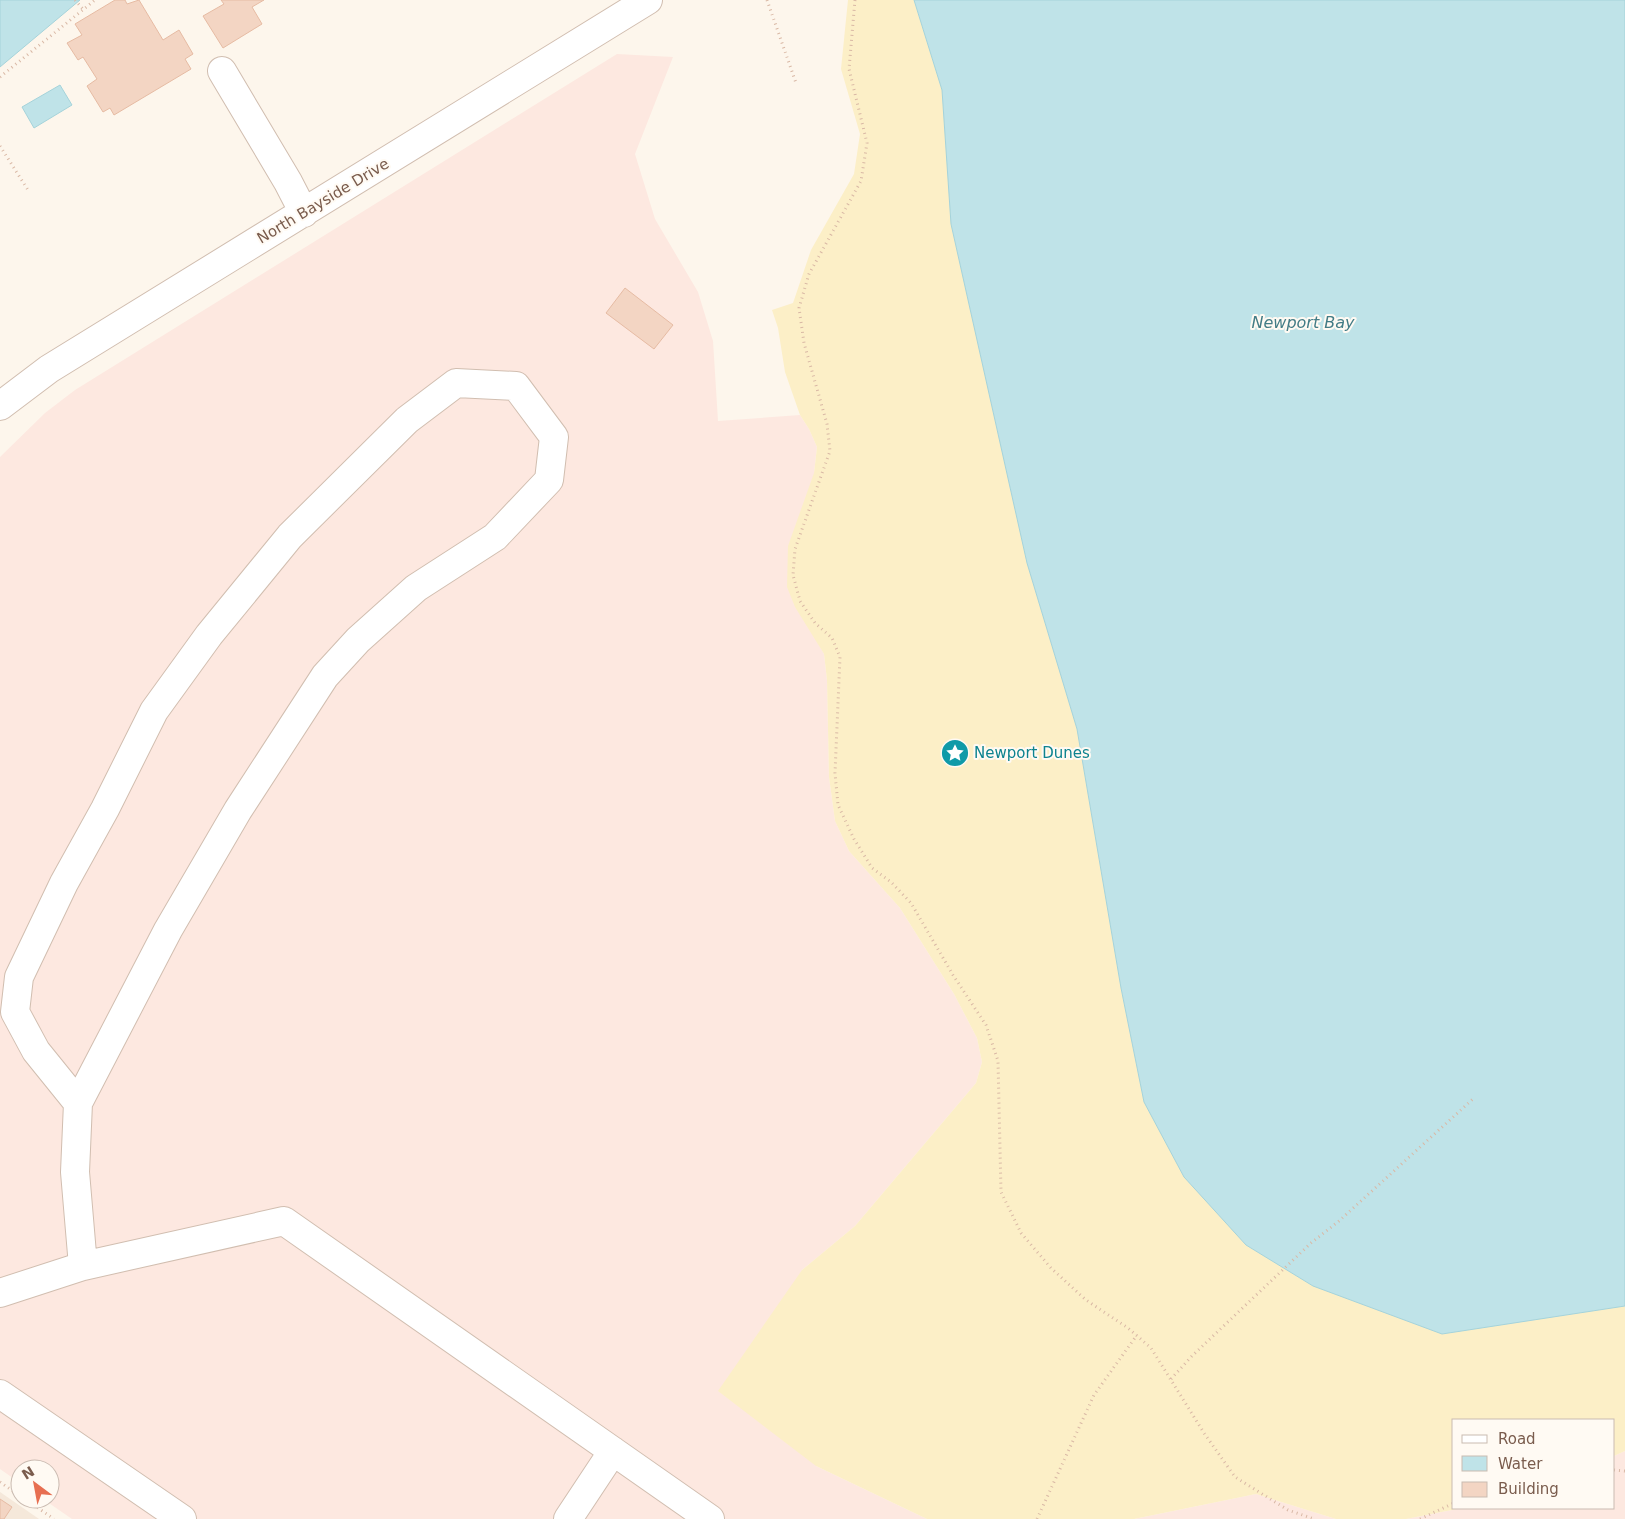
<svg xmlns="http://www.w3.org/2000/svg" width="1625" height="1519" font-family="'DejaVu Sans',sans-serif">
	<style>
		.residential { fill: #f5e8da }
		.commercial { fill: #fde8e0 }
		.sand { fill: #fcefc7 }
		.water { fill: #bfe3e8; stroke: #a5d3da }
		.building { fill: #f3d5c3; stroke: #e6bba3 }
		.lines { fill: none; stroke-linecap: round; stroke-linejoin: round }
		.minor-casing { stroke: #d1beb0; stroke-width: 30 }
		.path { stroke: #d9b8a5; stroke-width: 3; stroke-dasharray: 1 4; stroke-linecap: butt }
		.minor { stroke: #fff; stroke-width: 28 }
		.labels { text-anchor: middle; stroke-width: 4; stroke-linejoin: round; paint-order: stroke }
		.street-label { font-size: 15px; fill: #7a5c4d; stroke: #fffaf3 }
		.culture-label { font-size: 15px; fill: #0d838f; stroke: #fffaf3; text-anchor: start }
		.water-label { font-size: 16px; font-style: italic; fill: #437c86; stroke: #fffaf3 }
	</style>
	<rect width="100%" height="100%" fill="#fdf6ec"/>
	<!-- residential -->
	<path class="residential" d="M0 1492 39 1519H0Z"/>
	<!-- commercial -->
	<path class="commercial" d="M617 54 673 57 635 154 655 219 698 292 713 341 718 421 800 415 809 429 817 447 814 473V636L824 654 827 680 829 777 835 821 849 851 900 908 954 994 977 1038 982 1062 976 1083 855 1226 802 1270 816 1466 927 1519H72L43 1499H50V1469H20V1483L0 1469V457L45 413 75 390Z
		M1625 1451V1519H1406L1462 1508H1614V1456Z
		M1256 1494 1336 1519H1134Z"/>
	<!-- sand -->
	<path class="sand" d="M848 0H914L942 90 951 224 1027 563 1077 729 1121 988 1144 1102 1184 1177 1246 1245 1313 1286 1442 1334 1625 1306V1451L1614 1456V1420H1454V1508H1462L1406 1519H1336L1256 1494 1134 1519H927L816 1466 718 1391 802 1270 855 1226 976 1083 982 1062 977 1038 954 994 900 908 849 851 835 821 829 777 827 680 824 654 795 607 787 587 788 546 814 473 817 447 809 429 800 415 785 372 778 328 772 310 793 303 811 250 854 174 860 134 841 69Z"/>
	<!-- water -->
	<path class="water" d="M0 0H80L0 67Z
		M914 0H1625V1306L1442 1334 1313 1286 1246 1245 1184 1177 1144 1102 1121 988 1077 729 1027 563 951 224 942 90Z
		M60 85 72 105 34 128 22 107Z"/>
	<!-- building -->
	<path class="building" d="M115 0H125L127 4 139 0 163 40 179 30 193 54 185 59 191 69 114 115 110 108 103 112 87 86 97 79 83 57 78 60 67 43 82 35 75 24Z
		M221 0H264L252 7 262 24 223 48 203 16 224 4Z
		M625 288 673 325 654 349 606 313Z
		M0 1499 12 1507 4 1519H0Z"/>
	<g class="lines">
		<defs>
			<path id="minor" d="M222 71 288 182 304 213
				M0 406 49 369 648 0
				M78 1103 36 1051 15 1012 19 977 64 883 105 809 154 711 209 635 290 536 407 420 456 383 516 386 554 437 549 480 495 537 416 588 358 640 325 676 238 810 168 930 78 1103 75 1172 83 1266
				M0 1293 83 1266 284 1221 710 1519
				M0 1394 182 1519
				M568 1519 613 1451"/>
		</defs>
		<!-- minor casing -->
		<use href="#minor" class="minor-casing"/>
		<!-- path -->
		<path class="path" d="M75 0 83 9
			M767 0 796 83
			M855 0 849 69 867 143 861 181 809 274 799 308 804 343 827 424 830 451 795 549 793 575 800 601 815 623 832 638 840 657 835 773 838 805 854 839 872 868 891 882 911 903 953 975 986 1025 998 1061 1001 1192 1021 1233 1051 1268 1086 1300 1128 1328 1151 1348 1204 1433 1235 1477 1288 1510 1314 1519
			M0 77 95 0
			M0 146 28 190
			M1171 1379 1192 1356 1311 1243 1339 1221 1474 1098
			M1614 1470 1625 1471
			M0 1482 20 1496
			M25 1499 54 1519
			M1037 1519 1094 1395 1137 1335
			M1420 1519 1454 1503"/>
		<!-- minor -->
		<use href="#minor" class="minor"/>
	</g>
	<!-- icons -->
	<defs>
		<symbol id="sight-disc" viewBox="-11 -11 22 22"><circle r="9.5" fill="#0f9aa8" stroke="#fffaf3"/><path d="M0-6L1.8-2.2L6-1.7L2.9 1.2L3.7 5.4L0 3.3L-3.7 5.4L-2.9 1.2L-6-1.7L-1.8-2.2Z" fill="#fff"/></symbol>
	</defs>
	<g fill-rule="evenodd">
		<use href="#sight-disc" x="939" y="737" width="32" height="32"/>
	</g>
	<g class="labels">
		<!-- street labels -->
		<g class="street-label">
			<text transform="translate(323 201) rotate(-31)" y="5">North Bayside Drive</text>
		</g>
		<!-- culture labels -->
		<g class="culture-label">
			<text x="974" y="758">Newport Dunes</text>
		</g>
		<!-- water labels -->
		<g class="water-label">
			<text x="1303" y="328">Newport Bay</text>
		</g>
	</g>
	<!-- legend -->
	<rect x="1452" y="1419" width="162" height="90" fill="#fffaf3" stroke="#cabbb1"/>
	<rect x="1462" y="1435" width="25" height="8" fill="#ffffff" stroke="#cabbb1"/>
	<text x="1498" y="1444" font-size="15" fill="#7a5c4d">Road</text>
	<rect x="1462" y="1456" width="25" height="15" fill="#bfe3e8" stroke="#cabbb1"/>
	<text x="1498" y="1469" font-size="15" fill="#7a5c4d">Water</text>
	<rect x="1462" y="1482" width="25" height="15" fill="#f3d5c3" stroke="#cabbb1"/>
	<text x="1498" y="1494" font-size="15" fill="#7a5c4d">Building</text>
	<!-- north arrow -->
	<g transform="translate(35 1484) rotate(328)"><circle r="24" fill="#fffaf3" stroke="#cabbb1"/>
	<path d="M0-4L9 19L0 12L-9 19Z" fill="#e76f51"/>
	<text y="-8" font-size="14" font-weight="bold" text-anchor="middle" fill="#7a5c4d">N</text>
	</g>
</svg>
